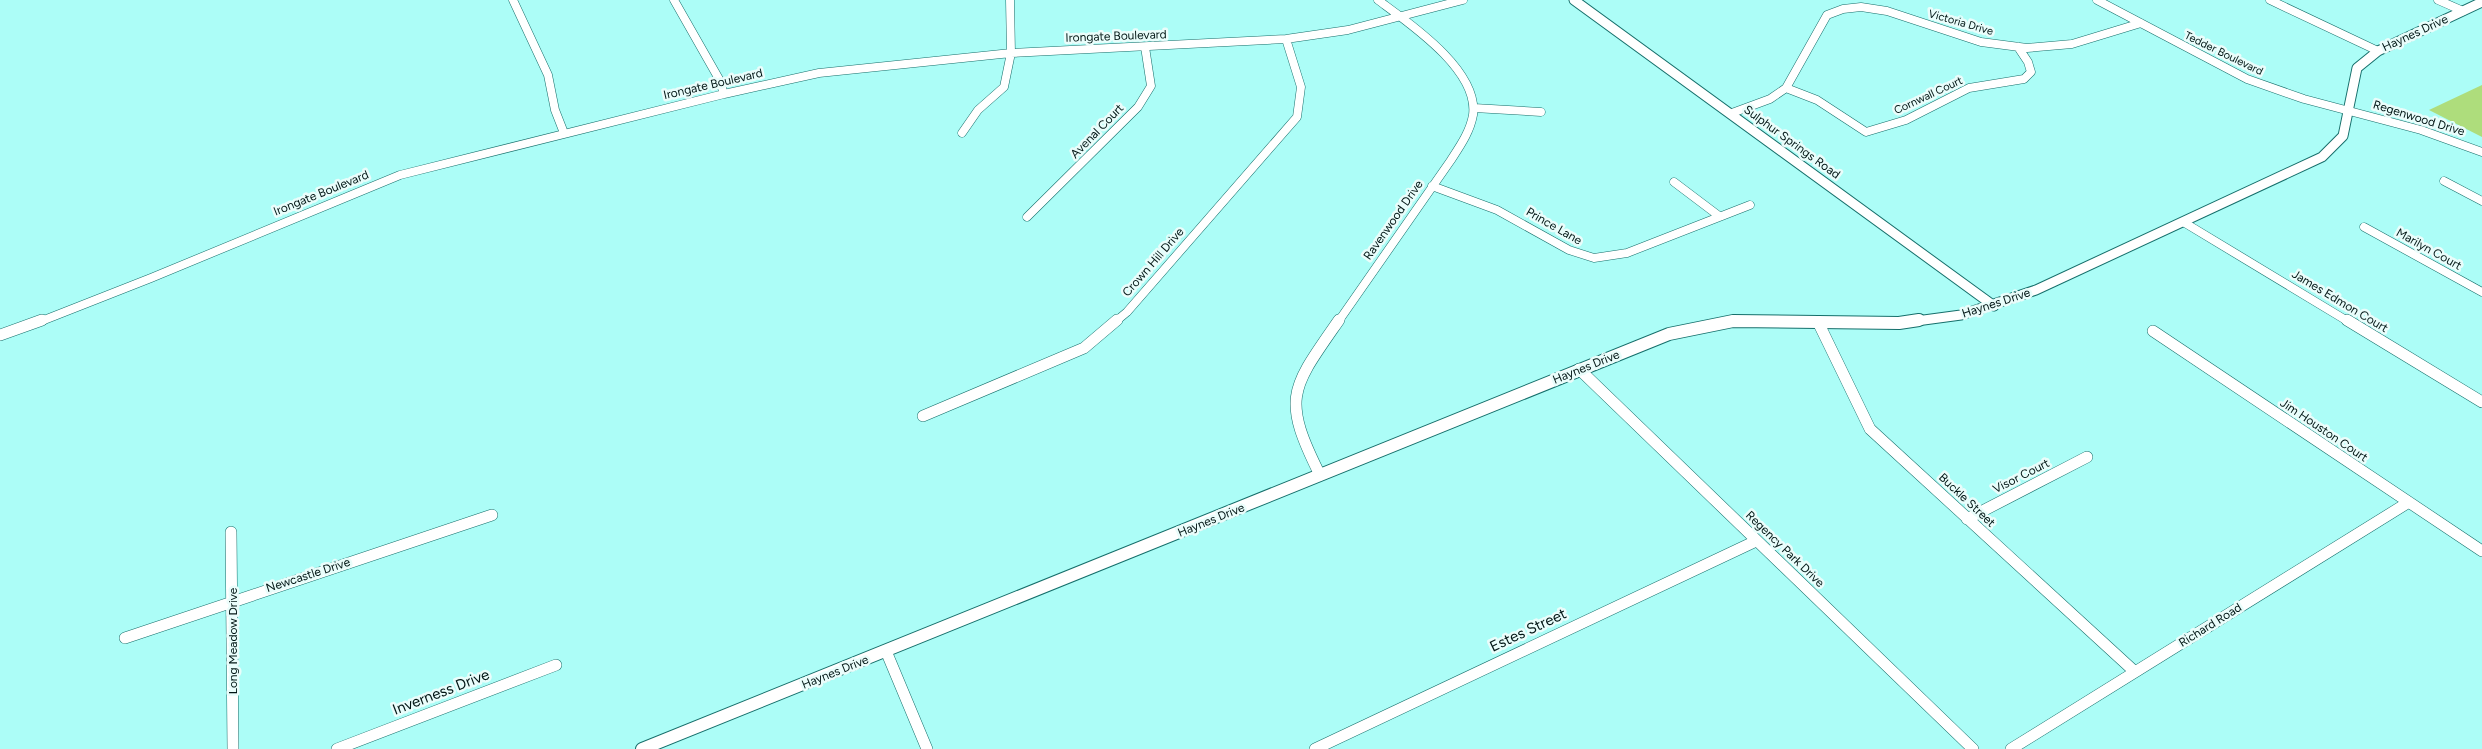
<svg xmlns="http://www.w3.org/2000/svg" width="2482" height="749" font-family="Figtree,sans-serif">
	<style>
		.green { fill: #aedd7c }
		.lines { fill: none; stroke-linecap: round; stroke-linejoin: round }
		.minor-far1-casing { stroke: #166f6b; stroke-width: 9 }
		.minor-casing { stroke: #166f6b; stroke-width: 12 }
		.tertiary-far1-casing { stroke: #166f6b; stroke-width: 11 }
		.tertiary-casing { stroke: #166f6b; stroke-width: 14 }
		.minor-far1 { stroke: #fff; stroke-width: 8 }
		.minor { stroke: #fff; stroke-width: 11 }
		.tertiary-far1 { stroke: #fff; stroke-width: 9 }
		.tertiary { stroke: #fff; stroke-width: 12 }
		.labels { text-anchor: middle; stroke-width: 5; stroke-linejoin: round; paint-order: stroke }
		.far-street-label { font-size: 11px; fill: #011514; stroke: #eafdfb }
		.street-label { font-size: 12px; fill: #011514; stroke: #eafdfb }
		.near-street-label { font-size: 15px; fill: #011514; stroke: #eafdfb }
	</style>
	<rect width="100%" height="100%" fill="#acfdf7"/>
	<!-- green -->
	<path class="green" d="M2482 85V137L2429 110Z"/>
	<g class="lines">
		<defs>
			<path id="minor-far1" d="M513 0 548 75 555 110 564 133
				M674 0 719 79 724 94
				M2097 0 2247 79 2304 99 2421 130 2482 152
				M2270 0 2378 51
				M2438 0 2463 11
				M1786 88 1817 100 1866 132 1906 120 1969 88 2024 79 2031 72 2028 62 2018 47
				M1474 108 1541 112
				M1732 113 1770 99 1786 88 1827 15 1843 9 1861 7 1887 11 1981 42 2027 48 2072 44 2141 23
				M962 133 978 110 1004 87 1011 53 1010 0
				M2444 181 2482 201
				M1674 182 1719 216
				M1432 186 1497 210 1569 250 1594 258 1627 253 1750 205
				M1027 217 1138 107 1151 86 1145 47
				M2185 223 2349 322
				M2364 227 2482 292
				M39 322 151 278 400 175 724 94 819 73 1011 53 1286 39 1348 30 1463 0
				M1115 322 1127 312 1297 117 1301 87 1286 39
				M1338 322 1451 160C1460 146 1470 132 1473 115 1479 70 1409 23 1378 0"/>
			<path id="minor" d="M2347 320 2482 402
				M1818 322 1870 429 2134 671
				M2153 331 2482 551
				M0 335 42 320
				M1579 369 1973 749
				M923 416 1084 348 1117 320
				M1320 475C1281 397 1291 389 1339 320
				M1967 519 2087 457
				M231 532 233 749
				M125 638 492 515
				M886 651 927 749
				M337 749 556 665
				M1315 749 1756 541
				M2011 749 2409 502"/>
			<path id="tertiary-far1" d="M1574 0 1994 306
				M1729 322H1793
				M1909 322 1961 315 2036 290 2322 157 2343 136 2357 68 2378 51 2482 2"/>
			<path id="tertiary" d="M642 749 1669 334 1733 321 1899 323 1919 320"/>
		</defs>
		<!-- minor-far1 casing -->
		<use href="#minor-far1" class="minor-far1-casing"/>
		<!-- minor casing -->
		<use href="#minor" class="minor-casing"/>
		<!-- tertiary-far1 casing -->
		<use href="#tertiary-far1" class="tertiary-far1-casing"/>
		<!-- tertiary casing -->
		<use href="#tertiary" class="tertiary-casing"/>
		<!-- minor-far1 -->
		<use href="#minor-far1" class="minor-far1"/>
		<!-- minor -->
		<use href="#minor" class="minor"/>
		<!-- tertiary-far1 -->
		<use href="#tertiary-far1" class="tertiary-far1"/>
		<!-- tertiary -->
		<use href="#tertiary" class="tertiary"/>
	</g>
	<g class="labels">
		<!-- far-street labels -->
		<g class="far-street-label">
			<text transform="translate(1961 22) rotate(16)" y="4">Victoria Drive</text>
			<text transform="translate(2224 53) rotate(26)" y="4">Tedder Boulevard</text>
			<text transform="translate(1928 95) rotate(-25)" y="4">Cornwall Court</text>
		</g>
		<!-- street labels -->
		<g class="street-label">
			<text transform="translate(2415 33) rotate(-25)" y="4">Haynes Drive</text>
			<text transform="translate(1116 36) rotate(-2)" y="4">Irongate Boulevard</text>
			<text transform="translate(713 84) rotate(-13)" y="4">Irongate Boulevard</text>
			<text transform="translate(2419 118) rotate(17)" y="4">Regenwood Drive</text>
			<text transform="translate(1097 131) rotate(-46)" y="4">Avenal Court</text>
			<text transform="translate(1792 142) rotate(36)" y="4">Sulphur Springs Road</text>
			<text transform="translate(321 193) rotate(-22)" y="4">Irongate Boulevard</text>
			<text transform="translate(1393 220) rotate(-55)" y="4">Ravenwood Drive</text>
			<text transform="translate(1554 226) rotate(30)" y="4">Prince Lane</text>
			<text transform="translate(2429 249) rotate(29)" y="4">Marilyn Court</text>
			<text transform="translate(1153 262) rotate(-49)" y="4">Crown Hill Drive</text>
			<text transform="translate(2340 301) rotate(31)" y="4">James Edmon Court</text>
			<text transform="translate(1996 303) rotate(-18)" y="4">Haynes Drive</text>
			<text transform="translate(1586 367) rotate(-22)" y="4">Haynes Drive</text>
			<text transform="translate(2324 430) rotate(34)" y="4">Jim Houston Court</text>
			<text transform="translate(2021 476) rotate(-27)" y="4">Visor Court</text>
			<text transform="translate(1967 500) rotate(43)" y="4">Buckle Street</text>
			<text transform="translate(1211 520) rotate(-22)" y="4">Haynes Drive</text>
			<text transform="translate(1785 549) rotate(44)" y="4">Regency Park Drive</text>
			<text transform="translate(308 575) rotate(-18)" y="4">Newcastle Drive</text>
			<text transform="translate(2210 625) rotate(-32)" y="4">Richard Road</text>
			<text transform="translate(233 641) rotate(-90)" y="4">Long Meadow Drive</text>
			<text transform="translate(835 672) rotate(-22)" y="4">Haynes Drive</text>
		</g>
		<!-- near-street labels -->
		<g class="near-street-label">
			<text transform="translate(1528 630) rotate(-25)" y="5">Estes Street</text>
			<text transform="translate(441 692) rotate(-21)" y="5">Inverness Drive</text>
		</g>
	</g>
</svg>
